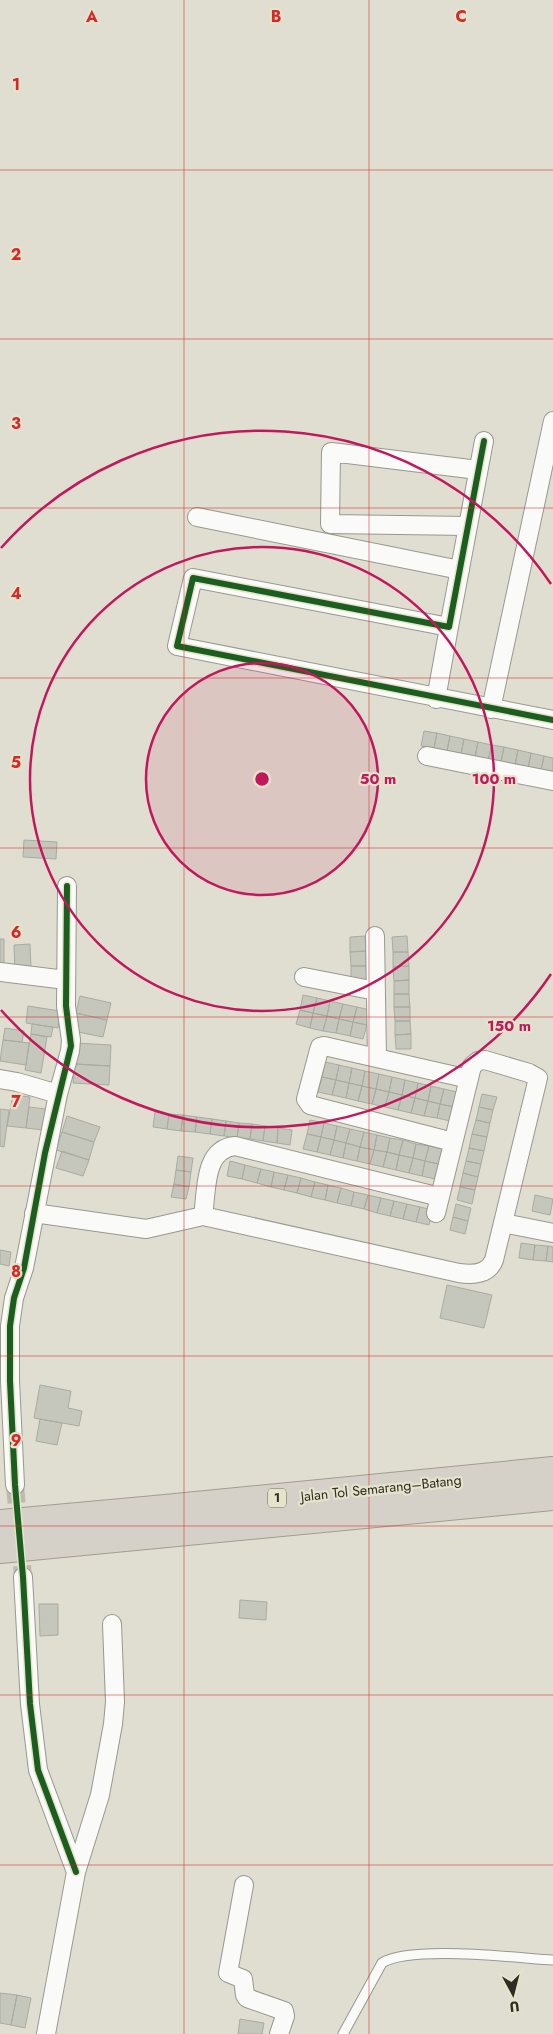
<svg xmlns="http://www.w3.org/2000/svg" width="553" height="2034" font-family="Jost,sans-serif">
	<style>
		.building { fill: #c5c6bc; stroke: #aaaba1 }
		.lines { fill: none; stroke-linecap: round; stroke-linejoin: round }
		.minor-tunnel { stroke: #bcbbae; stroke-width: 18; stroke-dasharray: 18 9; stroke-linecap: butt }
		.service-casing { stroke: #99988e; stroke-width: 11 }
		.minor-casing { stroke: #99988e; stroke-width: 20 }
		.motorway-casing { stroke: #a19d8e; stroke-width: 30 }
		.service { stroke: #fafaf8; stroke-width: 9 }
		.minor { stroke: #fafaf8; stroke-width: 18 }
		.motorway { stroke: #d6d1c8; stroke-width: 28 }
		.cycleway-casing { stroke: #e5e3cb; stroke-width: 9 }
		.cycleway { stroke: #1b5e20; stroke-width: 6 }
		.grid { fill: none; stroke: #d62828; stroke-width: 1; stroke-opacity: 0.55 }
		.ring { fill: none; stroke: #c2185b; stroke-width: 2.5 }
		.labels { text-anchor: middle; stroke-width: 4.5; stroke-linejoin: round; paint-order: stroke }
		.shield { fill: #e5e3cb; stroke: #656456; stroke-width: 1 }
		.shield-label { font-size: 12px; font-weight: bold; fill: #2e2d24 }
		.street-label { font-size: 14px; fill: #2e2d24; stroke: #e5e3cb }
		.grid-label { font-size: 16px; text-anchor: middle; font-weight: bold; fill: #d62828; stroke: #e5e3cb; stroke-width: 4.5; stroke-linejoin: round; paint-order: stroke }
		.centre { fill: #c2185b; stroke: #e5e3cb; stroke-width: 2.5 }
		.ring-label { font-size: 15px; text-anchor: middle; font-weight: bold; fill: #c2185b; stroke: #e5e3cb; stroke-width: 4.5; stroke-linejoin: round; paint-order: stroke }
	</style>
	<rect width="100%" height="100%" fill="#dfded1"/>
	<!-- building -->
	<path class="building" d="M424 731 437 733 434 748 421 746Z
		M437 733 450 736 447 751 434 748Z
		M450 736 464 739 461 754 447 751Z
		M464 739 478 742 475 757 461 754Z
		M478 742 492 745 488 760 475 757Z
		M492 745 504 747 501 762 488 760Z
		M504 747 518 750 515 765 501 762Z
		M518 750 531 753 528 768 515 765Z
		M531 753 544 756 541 771 528 768Z
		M544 756 553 758V773L541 771Z
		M24 840 57 842 56 859 23 857Z
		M365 936 366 951 350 952V937Z
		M407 936 408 952H393L392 937Z
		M0 939H4V967H0Z
		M30 944 31 969 15 970 14 945Z
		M366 951V966H351L350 952Z
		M393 952H408L409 966 393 967Z
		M351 966H366L367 980H351Z
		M409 966V980L394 981 393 967Z
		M409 980V994H394V981Z
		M394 994H409L410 1007H394Z
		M303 995 317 998 313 1013 300 1010Z
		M80 996 111 1003 107 1020 76 1013Z
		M317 998 330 1001 327 1016 313 1013Z
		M330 1001 343 1004 339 1019 327 1016Z
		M343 1004 357 1007 353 1022 339 1019Z
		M28 1006 60 1011 58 1028 26 1023Z
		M357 1007 370 1010 367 1025 353 1022Z
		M394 1007H410V1021H395Z
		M300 1010 313 1013 310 1028 296 1024Z
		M76 1013 107 1020 103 1037 73 1031Z
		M313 1013 327 1016 323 1031 310 1028Z
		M327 1016 339 1019 336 1033 323 1031Z
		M339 1019 353 1022 350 1036 336 1033Z
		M395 1021H410L411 1034 395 1035Z
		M353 1022 367 1025 363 1039 350 1036Z
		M32 1024 53 1027 51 1037 31 1034Z
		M5 1028 24 1031 22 1042 3 1040Z
		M31 1034 47 1037 41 1073 25 1070Z
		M411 1034V1049H396L395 1035Z
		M3 1040 29 1043 26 1065 0 1061Z
		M76 1043 111 1045 110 1066 75 1064Z
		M325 1062 339 1065 336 1080 322 1077Z
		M75 1064 110 1066 109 1085 73 1083Z
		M339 1065 352 1068 349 1083 336 1080Z
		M352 1068 365 1071 362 1086 349 1083Z
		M365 1071 379 1074 376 1089 362 1086Z
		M379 1074 392 1077 389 1092 376 1089Z
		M322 1077 336 1080 332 1095 318 1092Z
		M392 1077 405 1080 402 1095 389 1092Z
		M336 1080 349 1083 346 1098 332 1095Z
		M405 1080 418 1083 415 1098 402 1095Z
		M349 1083 362 1086 358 1101 346 1098Z
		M418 1083 431 1086 428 1101 415 1098Z
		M362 1086 376 1089 372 1104 358 1101Z
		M431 1086 444 1089 440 1104 428 1101Z
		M376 1089 389 1092 385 1107 372 1104Z
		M444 1089 457 1092 454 1107 440 1104Z
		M389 1092 402 1095 398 1110 385 1107Z
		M482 1094 497 1097 493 1110 479 1107Z
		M13 1095 30 1097 26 1128 7 1126Z
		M402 1095 415 1098 411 1113 398 1110Z
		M415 1098 428 1101 424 1116 411 1113Z
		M428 1101 440 1104 437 1118 424 1116Z
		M440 1104 454 1107 450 1121 437 1118Z
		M29 1107 46 1109 43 1130 26 1128Z
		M479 1107 493 1110 490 1123 476 1120Z
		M0 1109 9 1110 4 1147 0 1146Z
		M155 1112 169 1114 167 1129 153 1127Z
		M169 1114 183 1115 181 1131 167 1129Z
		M183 1115 197 1117 195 1132 181 1131Z
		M67 1116 100 1127 94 1142 62 1132Z
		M197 1117 212 1119 210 1134 195 1132Z
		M212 1119 226 1121 224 1136 210 1134Z
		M310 1120 324 1123 321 1137 307 1134Z
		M476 1120 490 1123 487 1137 472 1134Z
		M226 1121 239 1123 237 1138 224 1136Z
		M239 1123 252 1124 250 1139 237 1138Z
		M324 1123 337 1126 334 1140 321 1137Z
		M252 1124 265 1126 263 1141 250 1139Z
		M265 1126 278 1128 277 1143 263 1141Z
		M337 1126 350 1129 346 1143 334 1140Z
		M278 1128 292 1130 290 1145 277 1143Z
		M350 1129 364 1132 360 1147 346 1143Z
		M62 1132 94 1142 89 1160 56 1150Z
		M364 1132 377 1135 374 1150 360 1147Z
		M307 1134 321 1137 317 1152 303 1149Z
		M472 1134 487 1137 484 1151 469 1148Z
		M377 1135 390 1138 387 1152 374 1150Z
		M321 1137 334 1140 330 1155 317 1152Z
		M390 1138 403 1140 399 1155 387 1152Z
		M334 1140 346 1143 343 1158 330 1155Z
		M403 1140 416 1144 413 1158 399 1155Z
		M346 1143 360 1147 357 1161 343 1158Z
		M416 1144 429 1146 425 1161 413 1158Z
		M429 1146 442 1149 439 1164 425 1161Z
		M360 1147 374 1150 370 1164 357 1161Z
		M469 1148 484 1151 481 1164 466 1161Z
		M374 1150 387 1152 383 1167 370 1164Z
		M62 1151 89 1160 83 1176 56 1168Z
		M387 1152 399 1155 396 1170 383 1167Z
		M399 1155 413 1158 409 1173 396 1170Z
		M178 1156 193 1158 191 1172 176 1170Z
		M413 1158 425 1161 422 1176 409 1173Z
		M230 1161 245 1165 242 1179 227 1176Z
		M425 1161 439 1164 435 1179 422 1176Z
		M466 1161 481 1164 478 1177 463 1173Z
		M245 1165 261 1169 257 1183 242 1179Z
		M261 1169 274 1172 271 1187 257 1183Z
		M176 1170 191 1172 189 1187 174 1184Z
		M274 1172 288 1175 284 1190 271 1187Z
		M463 1173 478 1177 475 1190 460 1187Z
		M288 1175 301 1178 297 1193 284 1190Z
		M301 1178 315 1182 311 1197 297 1193Z
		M315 1182 328 1185 325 1200 311 1197Z
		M174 1184 189 1187 186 1199 171 1197Z
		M328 1185 341 1188 337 1203 325 1200Z
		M460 1187 475 1190 472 1204 457 1200Z
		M341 1188 354 1192 351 1206 337 1203Z
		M354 1192 368 1195 364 1209 351 1206Z
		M368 1195 381 1198 377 1213 364 1209Z
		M535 1195 553 1199 550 1215 532 1211Z
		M381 1198 394 1201 390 1216 377 1213Z
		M394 1201 407 1204 403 1219 390 1216Z
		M407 1204 420 1207 416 1222 403 1219Z
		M456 1204 471 1208 468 1221 453 1217Z
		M420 1207 433 1210 429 1225 416 1222Z
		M453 1217 468 1221 465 1234 450 1230Z
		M521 1243 535 1245 533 1260 519 1258Z
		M535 1245 548 1246 546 1261 533 1260Z
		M548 1246 553 1247V1262L546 1261Z
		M0 1250 11 1252 9 1266 0 1264Z
		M447 1285 492 1295 484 1328 440 1318Z
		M40 1385 71 1391 68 1408 82 1411 79 1426 34 1418Z
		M40 1419 62 1423 57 1445 36 1441Z
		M240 1600 267 1602 266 1620 239 1618Z
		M39 1604H58V1635L40 1636Z
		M0 1993 17 1995 11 2025 0 2023Z
		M17 1995 31 1998 25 2028 11 2025Z
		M240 2019 264 2023 262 2034H238Z"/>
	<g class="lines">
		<!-- minor-tunnel -->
		<path class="minor-tunnel" d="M15 1485 23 1577"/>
		<defs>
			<path id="service" d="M343 2034 382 1963C410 1945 517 1958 553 1960"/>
			<path id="minor" d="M484 441 449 627 193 578 177 646 553 720
				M197 517 460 570
				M468 526 330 524 331 452 478 470
				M436 699 449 627
				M491 709 553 421
				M427 756 553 781
				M375 936 377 1058
				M0 972 66 980
				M304 977 376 991
				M0 1079 17 1082 58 1094
				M453 1142 310 1105 306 1099 319 1050 320 1047 324 1046 469 1079
				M34 1213 146 1229 203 1216 459 1273C472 1275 488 1275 494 1260L538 1078 529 1073 485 1060 478 1061 472 1066 436 1213
				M203 1216C207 1191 203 1149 235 1146L440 1197
				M503 1223 553 1233
				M15 1485 10 1381V1326L14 1298 24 1268 58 1094 70 1051 71 1040 66 1006 67 886
				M23 1577 30 1704 38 1770 76 1872
				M244 1885 228 1973 243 1979 245 1995 247 1998 284 2011 285 2016 279 2034
				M46 2034 76 1872 100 1795 113 1724 115 1702 112 1624"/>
			<path id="motorway" d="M0 1524 155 1510 553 1471
				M0 1549 553 1496"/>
		</defs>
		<!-- service casing -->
		<use href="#service" class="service-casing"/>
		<!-- minor casing -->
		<use href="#minor" class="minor-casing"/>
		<!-- motorway casing -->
		<use href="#motorway" class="motorway-casing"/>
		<!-- service -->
		<use href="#service" class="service"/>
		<!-- minor -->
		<use href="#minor" class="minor"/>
		<!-- motorway -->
		<use href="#motorway" class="motorway"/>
		<defs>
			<path id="cycleway" d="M484 441 449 627 193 578 177 646 553 720
				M67 886 66 1006 71 1046 45 1153 24 1268 14 1298 10 1326V1381L15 1485 23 1577 30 1704 38 1770 76 1872"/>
		</defs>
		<!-- cycleway casing -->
		<use href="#cycleway" class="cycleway-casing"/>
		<!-- cycleway -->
		<use href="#cycleway" class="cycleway"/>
	</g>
	<!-- grid -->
	<path class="grid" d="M184 0V2034M369 0V2034M0 170H553M0 339H553M0 508H553M0 678H553M0 848H553M0 1017H553M0 1186H553M0 1356H553M0 1526H553M0 1695H553M0 1865H553"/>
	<!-- distance rings -->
	<circle cx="262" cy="779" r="116" fill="#c2185b" fill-opacity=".12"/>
	<g class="ring">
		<circle cx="262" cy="779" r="116"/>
		<circle cx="262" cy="779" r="232"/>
		<path d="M551 974A349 349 0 0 1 1 1010M1 548A349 349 0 0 1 551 584"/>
	</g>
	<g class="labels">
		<!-- shield labels -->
		<rect class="shield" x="268" y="1488.5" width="18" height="19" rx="4"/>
		<g class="shield-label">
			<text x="277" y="1502">1</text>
		</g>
		<!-- street labels -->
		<g class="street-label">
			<text transform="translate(381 1488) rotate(-6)" y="5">Jalan Tol Semarang–Batang</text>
		</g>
	</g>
	<g class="grid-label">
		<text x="92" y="22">A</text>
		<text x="276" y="22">B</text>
		<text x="461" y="22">C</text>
		<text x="16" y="90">1</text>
		<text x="16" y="260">2</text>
		<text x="16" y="429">3</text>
		<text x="16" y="599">4</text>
		<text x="16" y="768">5</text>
		<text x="16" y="938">6</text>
		<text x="16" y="1107">7</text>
		<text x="16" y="1277">8</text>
		<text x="16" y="1446">9</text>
	</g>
	<circle cx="262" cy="779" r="8" class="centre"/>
	<g class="ring-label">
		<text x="378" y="784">50 m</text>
		<text x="494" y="784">100 m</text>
		<text x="509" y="1031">150 m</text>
	</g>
	<!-- north arrow -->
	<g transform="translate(513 1994) rotate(173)" stroke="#e5e3cb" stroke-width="4" paint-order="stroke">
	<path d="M0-4L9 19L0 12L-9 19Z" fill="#2e2d24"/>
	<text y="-8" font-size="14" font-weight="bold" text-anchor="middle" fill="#2e2d24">U</text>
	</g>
</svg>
